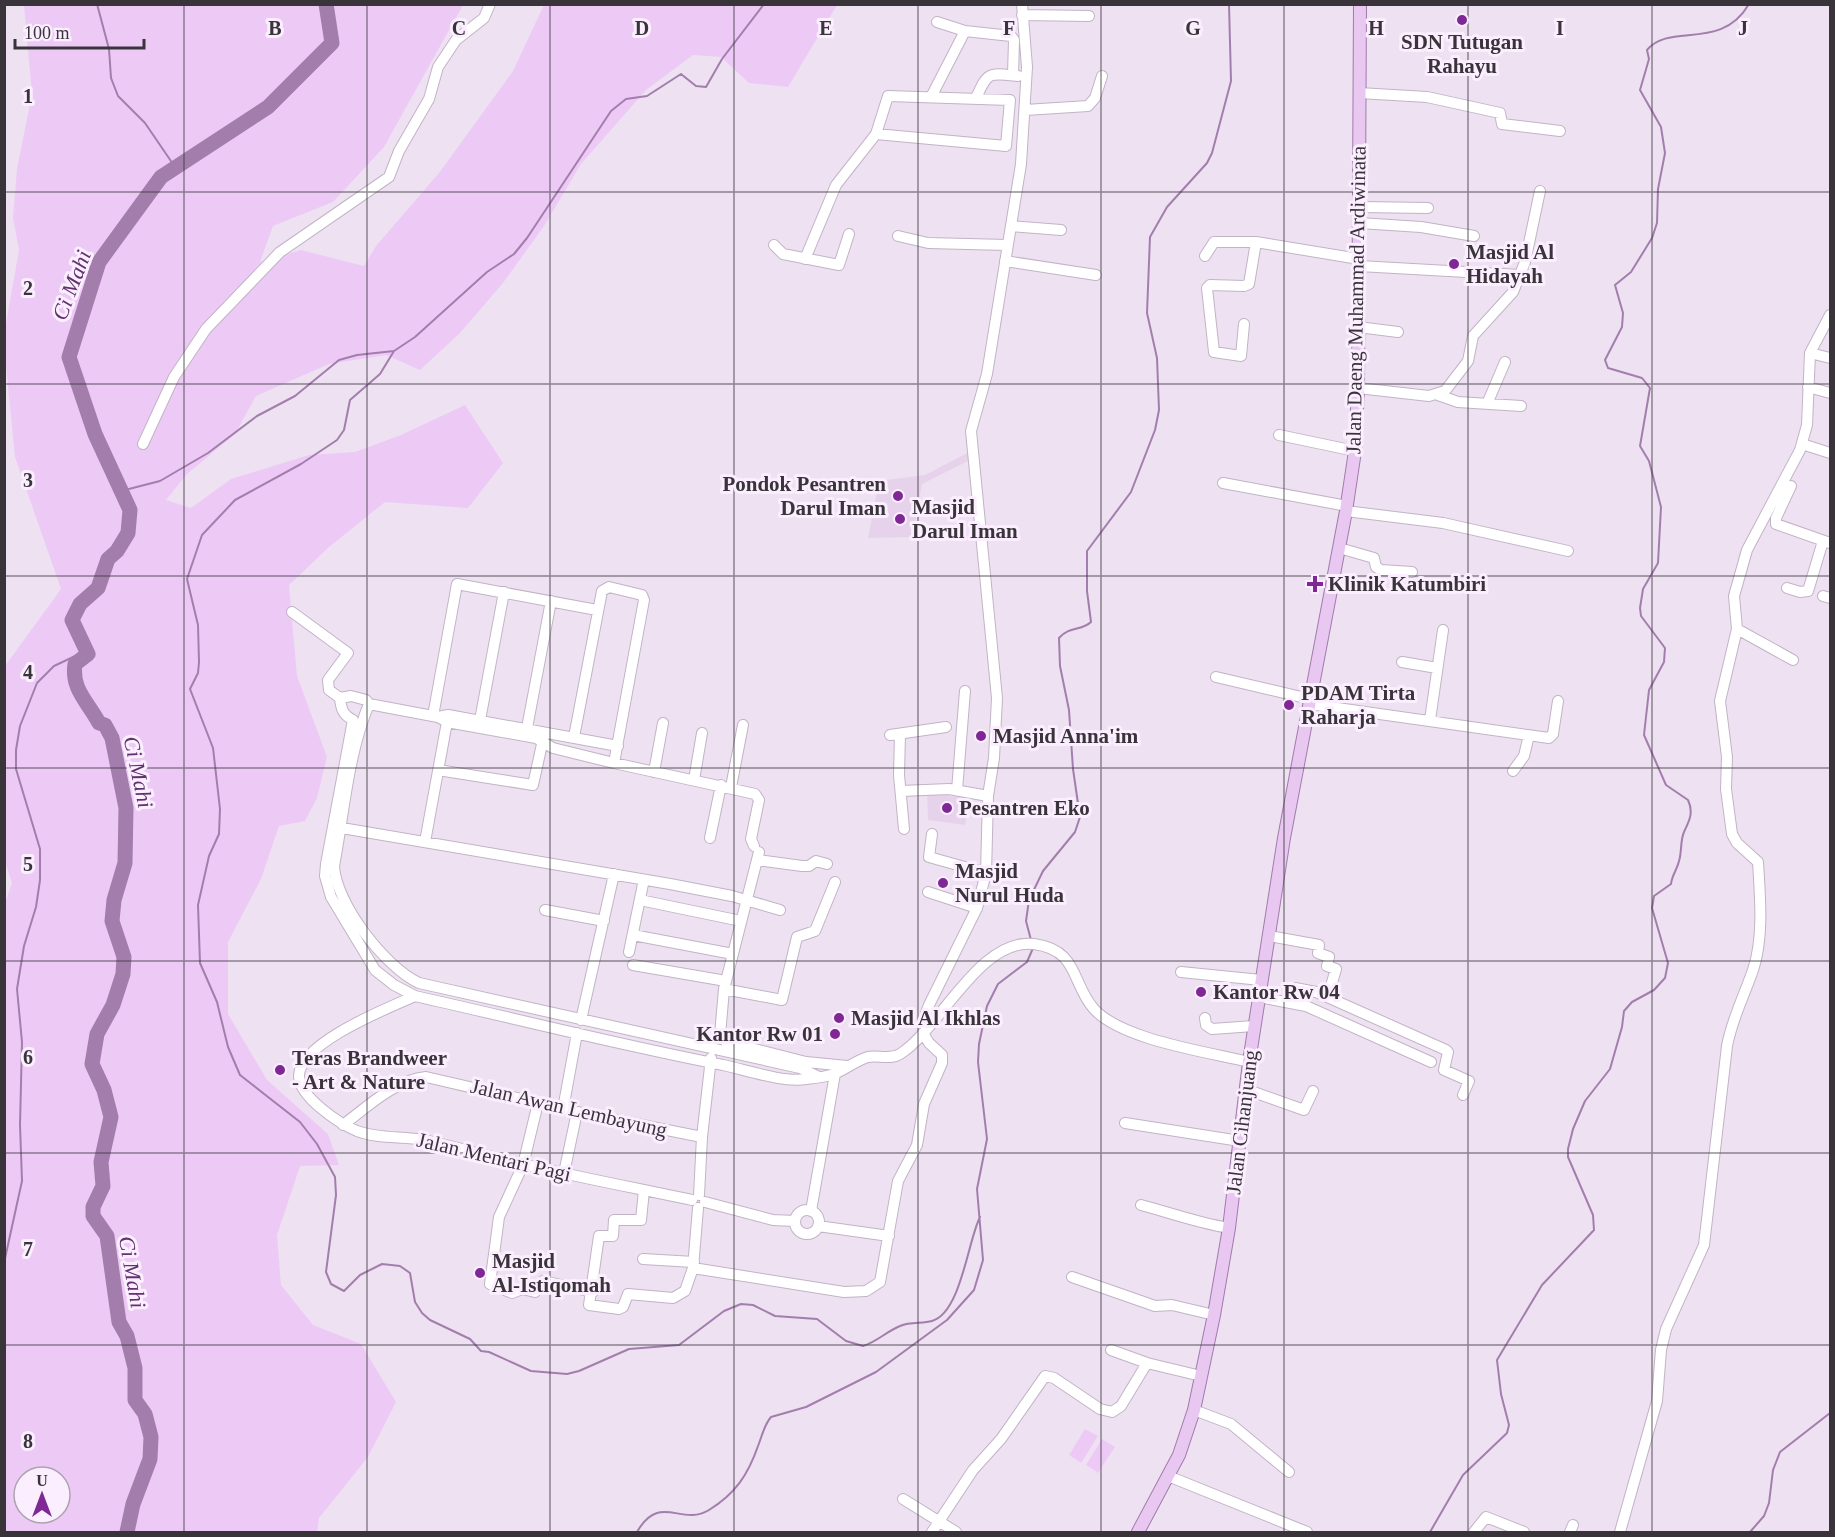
<svg xmlns="http://www.w3.org/2000/svg" width="1835" height="1537" font-family="'Times New Roman',serif">
	<style>
		.built { fill: #e6d3eb }
		.green { fill: #edcaf6; fill-rule: evenodd }
		.lines { fill: none; stroke-linecap: round; stroke-linejoin: round }
		.stream { stroke: #a37ead; stroke-width: 2 }
		.river { stroke: #a37ead; stroke-width: 15 }
		.minor-casing { stroke: #c1b4c5; stroke-width: 12 }
		.major-casing { stroke: #a17bab; stroke-width: 14 }
		.minor { stroke: #fff; stroke-width: 10 }
		.major { stroke: #e8c7f1; stroke-width: 12 }
		.grid { fill: none; stroke: #39333a; stroke-width: 1.5; stroke-opacity: 0.55 }
		.poi-dot { fill: #7f2794; stroke: #fbeeff; stroke-width: 2 }
		.labels { text-anchor: middle; stroke-width: 6; stroke-linejoin: round; paint-order: stroke }
		.poi-label { font-size: 21px; font-weight: bold; fill: #39333a; stroke: #fbeeff; text-anchor: start }
		.street-label { font-size: 21px; fill: #39333a; stroke: #fbeeff }
		.water-label { font-size: 22px; font-style: italic; fill: #62326e; stroke: #fbeeff }
		.grid-label { font-size: 20px; text-anchor: middle; font-weight: bold; fill: #39333a; stroke: #fbeeff; stroke-width: 6; stroke-linejoin: round; paint-order: stroke }
	</style>
	<rect width="100%" height="100%" fill="#eee1f2"/>
	<!-- built -->
	<path class="built" d="M969 452 970 460 922 484 913 537 868 538 879 481 925 475Z
		M927 791 949 792V796L969 798 965 825 928 820Z"/>
	<!-- green -->
	<path class="green" d="M24 5H463L384 147 333 202 273 226 260 262 301 250 364 266 376 246 439 173 513 71 544 5H837L788 87 749 83 721 57 693 55 646 90 581 164 544 226 503 283 460 333 420 370 386 355 329 364 256 396 235 434 187 474 166 500 191 508 231 479 309 455 355 452 401 435 465 405 503 463 468 508 385 502 329 547 289 585 297 676 327 757 317 798 305 821 279 826 261 879 228 942V1014L267 1080 328 1134 339 1165 300 1166 277 1235 281 1285 313 1325 361 1344 396 1402 368 1457 319 1518 317 1532H5L4 906 12 883 4 859 5 666 61 589 15 457 5 356V329L19 250 13 218 17 169 32 94ZM24 1477H60V1513H24Z
		M1085 1429 1098 1436 1081 1463 1069 1455Z
		M1102 1439 1115 1447 1098 1473 1086 1465Z"/>
	<g class="lines">
		<!-- stream -->
		<path class="stream" d="M97 4 109 49 111 78 118 96 145 123 175 167
			M394 351 380 374 350 400 344 430 337 440 301 464 235 500 202 535 187 579 198 625 199 662 198 673 190 689 213 748 220 809 219 834 209 856 198 905 200 963 217 1002 228 1047 240 1075 300 1122 317 1144 335 1177 336 1195 326 1272 331 1284 344 1291 360 1275 382 1264 400 1266 410 1273 415 1302 422 1313 430 1320 470 1339 481 1351 489 1352 531 1371 567 1374 579 1371 629 1349 679 1345 724 1311 741 1304 753 1305 775 1316 817 1319 846 1341 863 1346C877 1342 887 1331 900 1326 911 1321 922 1324 932 1321 961 1313 968 1240 980 1217
			M121 491 160 481 208 453 257 416 295 396 339 360 357 355 394 351 415 337 487 272 514 254 527 238 611 111 626 99 647 96 681 74 696 86 706 87 722 59 764 4
			M1031 940 1026 921 1029 900 1043 871 1075 832 1080 817 1073 769 1069 710 1060 666 1059 638C1069 626 1082 631 1091 622L1087 591V551L1131 492 1155 430 1159 410 1157 358 1147 313 1150 237 1167 207 1207 163 1212 153 1231 81 1229 4
			M4 1263 22 1181 20 1125 22 1042 17 989 24 946 36 907 40 880V849L16 769V750L20 726 37 683 54 666 88 650
			M637 1532C660 1492 681 1527 709 1510 735 1494 748 1475 758 1446 762 1436 764 1425 771 1417L806 1407 876 1372 947 1320 974 1290 983 1260 977 1189 987 1139 978 1062 979 1044 987 1006 998 984 1027 962 1033 948
			M1430 1532 1463 1475 1507 1433 1509 1425 1501 1394 1497 1360 1542 1285 1594 1230 1593 1215 1568 1157V1149L1573 1129 1585 1101 1610 1069 1622 1027 1624 1011 1632 1002 1654 990 1665 978 1668 963 1652 908 1654 896 1671 884C1672 875 1677 870 1679 861 1682 852 1680 841 1684 832 1689 821 1694 813 1688 800L1666 785 1644 735 1649 690 1664 662 1665 648 1641 616 1640 608 1643 589 1658 563 1661 507 1649 461 1640 446 1650 388 1642 378 1608 368 1605 360 1622 327 1623 313 1615 285 1631 272 1652 238 1657 223 1658 189 1665 153 1661 127 1640 90 1649 59 1647 50C1670 22 1721 52 1749 4
			M1750 1532 1764 1516 1769 1503 1773 1470 1780 1452 1830 1413"/>
		<!-- river -->
		<path class="river" d="M127 1532 133 1504 150 1459 151 1437 145 1414 135 1400V1368L127 1336 119 1322 107 1236 93 1216V1207L103 1186 101 1162 111 1117 104 1090 92 1064 97 1034 113 1005 123 974 124 957 112 921 114 900 125 863 126 808 112 738 105 725 99 723C88 702 71 689 75 664L88 654 72 620 80 604 98 588 108 559 117 551 128 533 130 510 95 434 69 357 99 262 161 177 268 107 332 43 326 4"/>
		<defs>
			<path id="minor" d="M1022 15 1089 16
				M937 22 965 31 1011 36 1014 40 1013 75
				M1359 93 1427 97 1500 113 1502 124 1560 131
				M931 97 965 31
				M976 98C988 71 989 73 1018 76
				M1025 110 1088 106 1095 98 1102 76
				M1359 207 1428 208
				M1359 223 1421 227 1474 236
				M1011 226 1061 230
				M898 236 928 243 1007 245
				M774 245 783 254 839 265 849 234
				M1205 256 1214 242H1256L1359 259
				M805 259 836 185 876 134 888 96 1010 100 1006 146 876 134
				M1005 261 1096 275
				M1359 266 1520 275
				M1244 324 1241 356 1214 352 1207 288 1210 285 1244 286 1249 284 1256 242
				M1358 327 1398 332
				M1810 353 1830 358
				M1808 387 1830 393
				M1358 388 1429 396 1445 391 1468 361 1473 336 1513 292 1525 262 1540 191
				M1438 395 1458 402 1521 406
				M1487 404 1505 362
				M1279 435 1355 451
				M143 444 174 377 206 329 280 252 389 177 399 151 429 99 438 67 456 40 484 18 490 4
				M1802 444 1830 453
				M1223 483 1347 506
				M1791 486 1776 518V524L1830 543
				M1346 511 1443 523 1568 551
				M1339 548 1374 558 1376 567 1381 570 1412 572
				M1787 588 1800 592 1808 591 1823 541
				M1823 596 1830 598
				M292 612 348 653 328 680 329 690 340 698 351 696 366 700 369 704C348 754 344 813 334 866 336 904 385 967 419 983L800 1068 819 1077
				M1737 629 1793 660
				M1402 662 1437 668
				M1216 677 1310 699
				M340 698C341 709 343 715 353 720L326 864 325 876 331 897 375 970 394 985 415 996C517 1019 620 1045 723 1065 746 1070 784 1083 806 1079 815 1078 826 1077 834 1074 846 1069 855 1061 868 1057 878 1055 891 1060 900 1054 940 1029 980 937 1034 944 1079 950 1071 983 1094 1009 1122 1040 1208 1052 1249 1062
				M369 704 438 717 447 722 536 738 553 748 614 763 755 794 759 800 751 839 754 846
				M1309 704 1549 738 1553 734 1558 701
				M433 716 457 584 597 610
				M438 717 448 715 618 746
				M480 720 504 592
				M1430 720 1443 630
				M527 728 551 601
				M900 734 899 775 904 829
				M890 735 946 727
				M574 737 602 591 609 587 642 595 644 600 614 763
				M438 770 533 785 544 735
				M1513 771 1524 756 1529 735
				M654 772 663 723
				M694 780 702 733
				M731 787 743 725
				M957 790 965 691
				M901 791 949 789 988 796
				M336 827 670 884 732 896 780 910
				M932 834 929 857 986 873
				M710 838 721 785
				M425 842 447 722
				M759 852 724 989 720 1035 726 1042 806 1062 847 1066
				M757 860 802 866H809L816 861 827 864
				M928 892 977 908
				M640 900 741 921
				M545 910 604 921
				M633 935 733 954
				M1269 936 1319 945 1318 953 1329 957 1327 966 1336 969 1328 996
				M629 952 643 884
				M633 965 726 981
				M1181 972 1261 980
				M724 989 782 1000 797 937 815 931 835 882
				M415 996C388 1008 299 1043 299 1076 299 1097 340 1124 357 1131 378 1139 402 1136 424 1140 457 1147 489 1157 522 1164 578 1177 635 1188 692 1200
				M1259 997 1306 1006 1431 1062
				M1286 1002 1295 988 1316 992 1446 1050 1448 1052 1444 1070 1469 1081 1463 1095
				M1205 1018 1206 1025 1212 1029 1254 1026
				M581 1020 614 874
				M930 1025 926 1013 929 1005 977 908 986 873 988 796 994 758 997 698 971 431 987 374 1021 164 1027 67 1022 4
				M1245 1089 1304 1110 1313 1091
				M538 1103 523 1165 499 1217 490 1284 512 1293 522 1289 535 1292 543 1281 593 1292
				M563 1109 577 1033
				M1125 1123 1240 1141
				M343 1125C367 1107 395 1080 426 1077L577 1112 702 1137
				M564 1173 577 1112
				M644 1190 641 1220H614L613 1236H599L589 1305 619 1309 623 1307 628 1294 673 1298 685 1291 693 1268 698 1208
				M699 1195 702 1137 711 1058
				M705 1202 773 1220 795 1221
				M1141 1205C1171 1213 1198 1223 1229 1228
				M795 1222a12 12 0 1 1 24 0a12 12 0 1 1-24 0Z
				M811 1211 835 1074
				M818 1226 889 1236
				M643 1259 694 1262
				M693 1268 844 1292 866 1291 880 1282 898 1181 917 1145 924 1104 942 1063V1055L929 1043 923 1033
				M1072 1277 1155 1306 1172 1305 1214 1315
				M1111 1350 1147 1363 1201 1376
				M1194 1410 1231 1424 1289 1472
				M1168 1476 1307 1532
				M903 1499 956 1532
				M932 1532 973 1470 1001 1439 1045 1376 1054 1378 1100 1409 1112 1412 1121 1406 1147 1363
				M1474 1532 1486 1517 1524 1532
				M1570 1532 1573 1525
				M1620 1532 1657 1401 1661 1350 1666 1329 1704 1245 1727 1046C1732 1019 1744 996 1753 970 1764 937 1760 896 1758 862L1737 843 1732 834 1726 789 1727 757 1720 701 1737 629 1734 596 1747 550 1800 450 1807 425 1810 353 1830 315"/>
			<path id="major" d="M1138 1532 1179 1455 1194 1410 1214 1315 1229 1228 1249 1062 1284 838 1346 511 1355 451 1358 388 1360 4"/>
		</defs>
		<!-- minor casing -->
		<use href="#minor" class="minor-casing"/>
		<!-- major casing -->
		<use href="#major" class="major-casing"/>
		<!-- minor -->
		<use href="#minor" class="minor"/>
		<!-- major -->
		<use href="#major" class="major"/>
	</g>
	<!-- grid -->
	<path class="grid" d="M184 4V1532M367 4V1532M550 4V1532M734 4V1532M918 4V1532M1101 4V1532M1284 4V1532M1468 4V1532M1652 4V1532M4 192H1830M4 384H1830M4 576H1830M4 768H1830M4 961H1830M4 1153H1830M4 1345H1830"/>
	<!-- markers -->
	<g class="poi-dot">
		<circle cx="1462" cy="20" r="6"/>
		<circle cx="1454" cy="264" r="6"/>
		<circle cx="898" cy="496" r="6"/>
		<circle cx="900" cy="519" r="6"/>
		<path d="M1312 575h6v6h6v6h-6v6h-6v-6h-6v-6h6z"/>
		<circle cx="1289" cy="705" r="6"/>
		<circle cx="981" cy="736" r="6"/>
		<circle cx="947" cy="808" r="6"/>
		<circle cx="943" cy="883" r="6"/>
		<circle cx="1201" cy="992" r="6"/>
		<circle cx="839" cy="1018" r="6"/>
		<circle cx="835" cy="1034" r="6"/>
		<circle cx="280" cy="1070" r="6"/>
		<circle cx="480" cy="1273" r="6"/>
	</g>
	<g class="labels">
		<!-- poi labels -->
		<g class="poi-label">
			<text x="1462" y="49" text-anchor="middle">SDN Tutugan<tspan x="1462" dy="24">Rahayu</tspan></text>
			<text x="1466" y="259">Masjid Al<tspan x="1466" dy="24">Hidayah</tspan></text>
			<text x="886" y="491" text-anchor="end">Pondok Pesantren<tspan x="886" dy="24">Darul Iman</tspan></text>
			<text x="912" y="514">Masjid<tspan x="912" dy="24">Darul Iman</tspan></text>
			<text x="1328" y="591">Klinik Katumbiri</text>
			<text x="1301" y="700">PDAM Tirta<tspan x="1301" dy="24">Raharja</tspan></text>
			<text x="993" y="743">Masjid Anna'im</text>
			<text x="959" y="815">Pesantren Eko</text>
			<text x="955" y="878">Masjid<tspan x="955" dy="24">Nurul Huda</tspan></text>
			<text x="1213" y="999">Kantor Rw 04</text>
			<text x="851" y="1025">Masjid Al Ikhlas</text>
			<text x="823" y="1041" text-anchor="end">Kantor Rw 01</text>
			<text x="292" y="1065">Teras Brandweer<tspan x="292" dy="24">- Art &amp; Nature</tspan></text>
			<text x="492" y="1268">Masjid<tspan x="492" dy="24">Al-Istiqomah</tspan></text>
		</g>
		<!-- street labels -->
		<g class="street-label">
			<text transform="translate(1356 300) rotate(-89)" y="7">Jalan Daeng Muhammad Ardiwinata</text>
			<text transform="translate(569 1108) rotate(13)" y="7">Jalan Awan Lembayung</text>
			<text transform="translate(1242 1122) rotate(-83)" y="7">Jalan Cihanjuang</text>
			<text transform="translate(494 1157) rotate(13)" y="7">Jalan Mentari Pagi</text>
		</g>
		<!-- water labels -->
		<g class="water-label">
			<text transform="translate(71 285) rotate(-69)" y="8">Ci Mahi</text>
			<text transform="translate(139 772) rotate(78)" y="8">Ci Mahi</text>
			<text transform="translate(133 1272) rotate(80)" y="8">Ci Mahi</text>
		</g>
	</g>
	<g class="grid-label">
		<text x="275" y="35">B</text>
		<text x="459" y="35">C</text>
		<text x="642" y="35">D</text>
		<text x="826" y="35">E</text>
		<text x="1009" y="35">F</text>
		<text x="1193" y="35">G</text>
		<text x="1376" y="35">H</text>
		<text x="1560" y="35">I</text>
		<text x="1743" y="35">J</text>
		<text x="28" y="103">1</text>
		<text x="28" y="295">2</text>
		<text x="28" y="487">3</text>
		<text x="28" y="679">4</text>
		<text x="28" y="871">5</text>
		<text x="28" y="1064">6</text>
		<text x="28" y="1256">7</text>
		<text x="28" y="1448">8</text>
	</g>
	<!-- border -->
	<rect width="1835" height="1537" fill="none" stroke="#39333a" stroke-width="12"/>
	<!-- north arrow -->
	<g transform="translate(42 1495)"><circle r="28" fill="#fbeeff" stroke="#ada3b0" stroke-width="1.5"/>
	<path d="M0-4.5L10 22L0 15L-10 22Z" fill="#7f2794"/>
	<text y="-9" font-size="16" font-weight="bold" text-anchor="middle" fill="#39333a">U</text>
	</g>
	<!-- scale -->
	<path d="M15 39v9h129v-9" fill="none" stroke="#39333a" stroke-width="3"/>
	<text x="24" y="39" font-size="18" fill="#39333a" stroke="#fbeeff" stroke-width="4.5" paint-order="stroke">100 m</text>
</svg>
